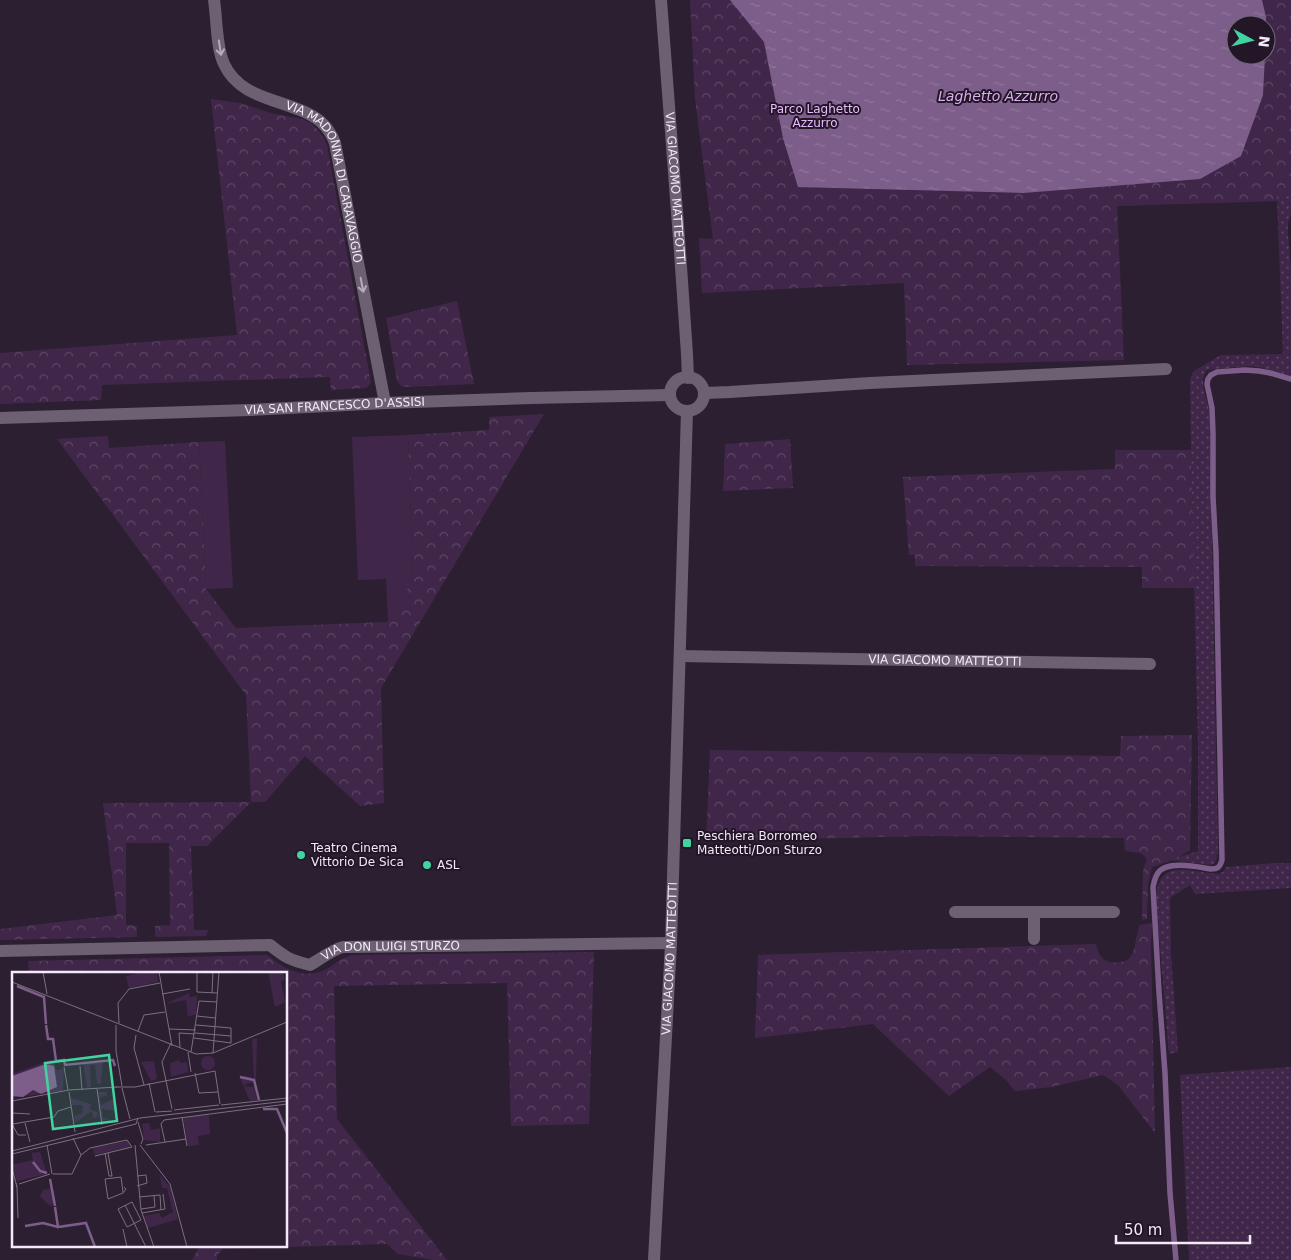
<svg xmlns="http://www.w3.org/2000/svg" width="1291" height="1260" font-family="'DejaVu Sans',sans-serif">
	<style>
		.grass { fill: #40274a }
		.forest { fill: url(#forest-crowns); fill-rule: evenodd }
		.garden { fill: url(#garden-dots) }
		.water { fill: url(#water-ripples) }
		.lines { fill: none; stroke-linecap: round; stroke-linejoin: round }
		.stream { stroke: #7d5e8a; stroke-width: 5.5 }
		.pedestrian { stroke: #6d6073; stroke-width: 12 }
		.minor { stroke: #6d6073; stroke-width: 12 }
		.tertiary { stroke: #6d6073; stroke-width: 12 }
		.oneway { stroke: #b6acbb }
		.poi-dot { fill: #41d4a1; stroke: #221627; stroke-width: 2 }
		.labels { text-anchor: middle; stroke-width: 4; stroke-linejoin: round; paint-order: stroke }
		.park-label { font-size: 12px; fill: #eabbff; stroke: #221627 }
		.street-label { font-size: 12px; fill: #f2eaf6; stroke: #221627 }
		.poi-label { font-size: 12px; fill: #f2eaf6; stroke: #221627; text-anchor: start }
		.water-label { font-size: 14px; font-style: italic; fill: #ddaef2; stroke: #221627 }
		.inset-river { fill: none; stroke: #7d5e8a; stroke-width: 2.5 }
		.inset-road { fill: none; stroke: #7b7080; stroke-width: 1 }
		.view { fill: #41d4a1; fill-opacity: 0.15; stroke: #41d4a1; stroke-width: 2.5 }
		.inset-edge { fill: none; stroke: #f2eaf6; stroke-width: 2.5 }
	</style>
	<defs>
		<pattern id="forest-crowns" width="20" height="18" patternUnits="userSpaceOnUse" patternTransform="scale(1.25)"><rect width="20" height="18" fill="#40274a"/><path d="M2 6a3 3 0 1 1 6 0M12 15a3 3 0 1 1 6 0" fill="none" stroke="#5c4665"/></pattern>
		<pattern id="garden-dots" width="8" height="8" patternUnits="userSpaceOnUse" patternTransform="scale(1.25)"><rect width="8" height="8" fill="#40274a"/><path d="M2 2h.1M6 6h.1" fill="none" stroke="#5c4665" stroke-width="1.8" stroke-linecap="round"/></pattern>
		<pattern id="water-ripples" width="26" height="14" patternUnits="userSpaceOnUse" patternTransform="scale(1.25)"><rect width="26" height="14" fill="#7d5e8a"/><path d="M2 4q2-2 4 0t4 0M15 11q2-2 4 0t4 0" fill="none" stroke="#90759b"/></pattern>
	</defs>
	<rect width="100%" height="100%" fill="#2c1f31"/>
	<!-- grass -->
	<path class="grass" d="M408 435 413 581 388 622 386 579 358 580 352 437Z
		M225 441 233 588 206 589 199 442Z"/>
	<!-- forest -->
	<path class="forest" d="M690 0H1291V196H1278L1277 201 1117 206 1124 360 907 365 904 283 702 293 699 238 713 239 695 99ZM1236 25H1266V55H1236Z
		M211 99 240 103 274 114 302 119 311 123 318 130 324 138 327 145 371 383 366 388 331 390 330 377 102 385 101 400 0 404V353L237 335Z
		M457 301 474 384 407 387 401 386 397 381 386 318Z
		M544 414 381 688 384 803 360 806 305 756 265 802H251L207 846H191L194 930H208L206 936 155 937V926L170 925 169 843H126V925L137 926V937L0 940V929L117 915 103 803 251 802 246 695 57 439 108 436 109 448 199 442 206 589 236 628 387 622 413 580 408 435 489 430V417Z
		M790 439 793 488 723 491 725 444Z
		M1115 450H1191L1195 588H1142V567L915 566V555H909L903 477 1115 469Z
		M1192 735 1190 850 1176 859 1152 867 1148 884 1147 919 1142 920 1143 871 1147 859 1141 853 1125 851 1124 838 930 836 706 841 710 750 1120 756 1121 736Z
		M1152 923 1151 944 1155 1133 1118 1085 1103 1075 1051 1087 1015 1091 1006 1080 990 1067 949 1096 873 1024 755 1038 758 955 1096 944C1098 952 1100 960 1110 962 1140 966 1132 943 1140 925Z
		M594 952 589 1124 511 1126 507 983 334 986 337 1119 447 1260H433L398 1254 387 1244 223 1249 217 1255V1260H192L200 1246H286V974H29L28 961 267 955C286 970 305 981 329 968 333 965 337 961 342 959 345 957 350 956 353 955Z"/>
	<!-- garden -->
	<path class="garden" d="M1277 196H1291V214L1288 222V234L1291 267V376L1258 367 1248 366 1207 370C1198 381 1207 397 1209 410 1210 419 1210 429 1210 439L1218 852 1215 863 1211 865 1169 860 1198 851V744L1191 450 1190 379 1194 371 1221 355 1283 354Z
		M1276 863H1291V888L1195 894 1190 885 1170 898 1171 954 1178 1052 1169 1054 1156 899C1158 856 1191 873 1219 874L1224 871 1226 867Z
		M1291 1067V1260H1189L1180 1075Z"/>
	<!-- water -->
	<path class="water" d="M730 0H1262L1266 17V25H1236V55H1265L1263 95 1241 156 1200 179 1023 193 798 187 783 138 764 42Z"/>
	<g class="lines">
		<!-- stream -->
		<path class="stream" d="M1176 1260 1170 1193 1165 1073 1159 992 1153 887C1154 882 1155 877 1158 873 1167 860 1198 867 1211 869 1218 869 1220 867 1222 860L1216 552 1213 497V433L1212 408 1207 384 1208 379 1211 375 1217 372 1245 370 1259 371 1270 373 1291 379"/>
		<!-- pedestrian -->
		<path class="pedestrian" d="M955 912H1114
			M1034 939V912"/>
		<!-- minor -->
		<g class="minor">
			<path id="s1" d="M214 0C217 19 216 47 224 64 242 103 290 98 320 121 327 127 332 135 335 143L385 403"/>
			<path d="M704 393 730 392 870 383 1166 369"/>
			<path id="s2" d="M0 418 250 410 385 403 531 398 670 395"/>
			<path id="s3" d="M680 656 1150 664"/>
			<path id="s4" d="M0 951 270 945C286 958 290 960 310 965 321 959 331 950 343 947L671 943"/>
		</g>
		<!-- tertiary -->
		<g class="tertiary">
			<path id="s5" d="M661 0 680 252 687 354 688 378"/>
			<circle cx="687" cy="394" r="17"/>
			<path id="s6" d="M654 1260 671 943 687 411"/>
		</g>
	</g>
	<!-- one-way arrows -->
	<defs><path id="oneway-shaft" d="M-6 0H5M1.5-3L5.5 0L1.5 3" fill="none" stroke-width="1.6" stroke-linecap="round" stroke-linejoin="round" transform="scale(1.25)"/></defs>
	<g class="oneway">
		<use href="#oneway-shaft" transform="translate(220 48) rotate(81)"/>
		<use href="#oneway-shaft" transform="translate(362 285) rotate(79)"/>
	</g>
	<!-- markers -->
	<g class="poi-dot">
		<rect x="682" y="838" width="10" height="10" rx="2.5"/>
		<circle cx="301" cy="855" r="5"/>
		<circle cx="427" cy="865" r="5"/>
	</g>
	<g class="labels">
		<!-- park labels -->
		<g class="park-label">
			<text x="815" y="113">Parco Laghetto<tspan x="815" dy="14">Azzurro</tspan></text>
		</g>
		<!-- street labels -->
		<g class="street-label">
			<text dy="4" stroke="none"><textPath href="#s1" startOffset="235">VIA MADONNA DI CARAVAGGIO</textPath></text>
			<text dy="4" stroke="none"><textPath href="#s5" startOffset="189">VIA GIACOMO MATTEOTTI</textPath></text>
			<text dy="4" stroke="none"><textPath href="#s2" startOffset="335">VIA SAN FRANCESCO D'ASSISI</textPath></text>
			<text dy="4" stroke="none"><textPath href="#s3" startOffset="265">VIA GIACOMO MATTEOTTI</textPath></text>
			<text dy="4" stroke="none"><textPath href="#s4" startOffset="400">VIA DON LUIGI STURZO</textPath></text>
			<text dy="4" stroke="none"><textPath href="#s6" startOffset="302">VIA GIACOMO MATTEOTTI</textPath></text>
		</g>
		<!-- poi labels -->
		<g class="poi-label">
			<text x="697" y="840">Peschiera Borromeo<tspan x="697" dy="14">Matteotti/Don Sturzo</tspan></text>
			<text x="311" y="852">Teatro Cinema<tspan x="311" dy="14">Vittorio De Sica</tspan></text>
			<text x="437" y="869">ASL</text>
		</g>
		<!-- water labels -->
		<g class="water-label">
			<text x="998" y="101">Laghetto Azzurro</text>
		</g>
	</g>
	<!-- overview -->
	<g transform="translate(12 972)">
		<rect width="275" height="275" fill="#2c1f31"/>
		<path d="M256 0H271L273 8 269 9 273 30 263 35ZM197 143 198 162 186 164 187 173 176 174 171 145ZM148 203 158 215 166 247 136 256 132 244 147 241 150 246 161 240 155 216H150Z" fill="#40274a"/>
		<path d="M131 0H145L146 10 117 16 114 4ZM177 21 178 25 185 24 184 42 176 45 174 28 153 32ZM245 66 244 110 233 112 234 115H242L245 128 238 129 227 103 242 106 240 67ZM42 87 44 98 52 97 51 119 0 126V102ZM167 88 168 91 175 90 176 100 159 105 158 91ZM142 89 145 107 139 109 129 90ZM71 91H91L89 112H85L83 93H78L79 115 75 116ZM86 120H95V124L88 125 89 133 103 126 106 139 90 137 91 146 99 147 90 149ZM59 126 79 132 78 137 87 141 83 145 87 144 89 152 87 145 81 146 80 139 63 151 62 144 71 141 70 133H60ZM137 151 139 158 148 156V170L132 168 130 152ZM39 216 43 230 38 234 28 224 31 218Z" fill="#40274a"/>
		<path d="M189 91a7 7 0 1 1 14 0a7 7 0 1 1-14 0ZM116 169 118 175 82 183 81 176ZM19 178 21 181 28 180 35 202 5 209 0 193 21 188Z" fill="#40274a"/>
		<path d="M34 92 42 94 45 115 29 122 21 118 11 125 0 124V104Z" fill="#7d5e8a"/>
		<path class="inset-river" d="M5 14 32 25 34 52M34 53 36 67H41L44 89 52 88 53 93 101 88 103 94M228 105 242 108 247 128M251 137H265L275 161M21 190 28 199 35 201M38 207 43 234M43 235 46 255 74 251 83 275M13 254 31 251 46 255"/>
		<path class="inset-road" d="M31 0 35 22M147 0 160 74M185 0V20L205 21M0 10 184 82 201 81 275 50M200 21 201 0M150 22 178 17M185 44 203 46M107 51 106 31 117 17 148 11M104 53V79L110 114M157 57 184 58M126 59 132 43 153 40M183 61 219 64M124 63 122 76 132 113M182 66 219 71V56L184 53M159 71 150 90 160 137M168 75 167 61 183 62M176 80 179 100M179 80 187 29 205 30M201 81 207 0M68 94 70 118M52 95 56 118M183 101 187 121 206 120M137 111 143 140M104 115H123L203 99 208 132M110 116 118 147M85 117 90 153M57 120 63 160M0 129 57 118 105 115M209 133 275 126M162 138 207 133M144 140 160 139M0 141 18 142M170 145 175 174M126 150 131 167 129 172M13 151 18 170M0 152 6 163H14M1 152 42 145 46 139 59 135M61 166 69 183M153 170 149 152 152 148 275 132M35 173 40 202M123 173 129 238 142 275M128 173 158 212 175 275M134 173 174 167M0 179 128 146 275 129M93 181 97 204H100L96 181M0 182 124 152 126 146M83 184 120 175 115 168M0 196 5 215 4 211M41 202H60L69 183 78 176 115 168M125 204 134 203 135 211 125 214M7 212 38 202M5 215 6 246M111 220 109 205 93 207 96 227 111 221 114 217 112 215M127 225 148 223 149 238M120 230 129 248 115 255 106 237ZM113 233 134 275M129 237 143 235 142 224M130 241 153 237 151 222M111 257 115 275"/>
		<path class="view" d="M97 83 105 149 41 157 33 91Z"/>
		<rect width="275" height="275" class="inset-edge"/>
	</g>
	<!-- north arrow -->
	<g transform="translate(1251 40) rotate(97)"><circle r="24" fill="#221627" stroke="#756b7a"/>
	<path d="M0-4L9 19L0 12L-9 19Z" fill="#41d4a1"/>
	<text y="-8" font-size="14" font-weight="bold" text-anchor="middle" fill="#f2eaf6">N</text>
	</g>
	<!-- scale -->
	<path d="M1116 1235v8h134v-8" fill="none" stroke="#f2eaf6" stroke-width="2.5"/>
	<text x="1124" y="1235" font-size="15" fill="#f2eaf6" stroke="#221627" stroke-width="4" paint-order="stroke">50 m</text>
</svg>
